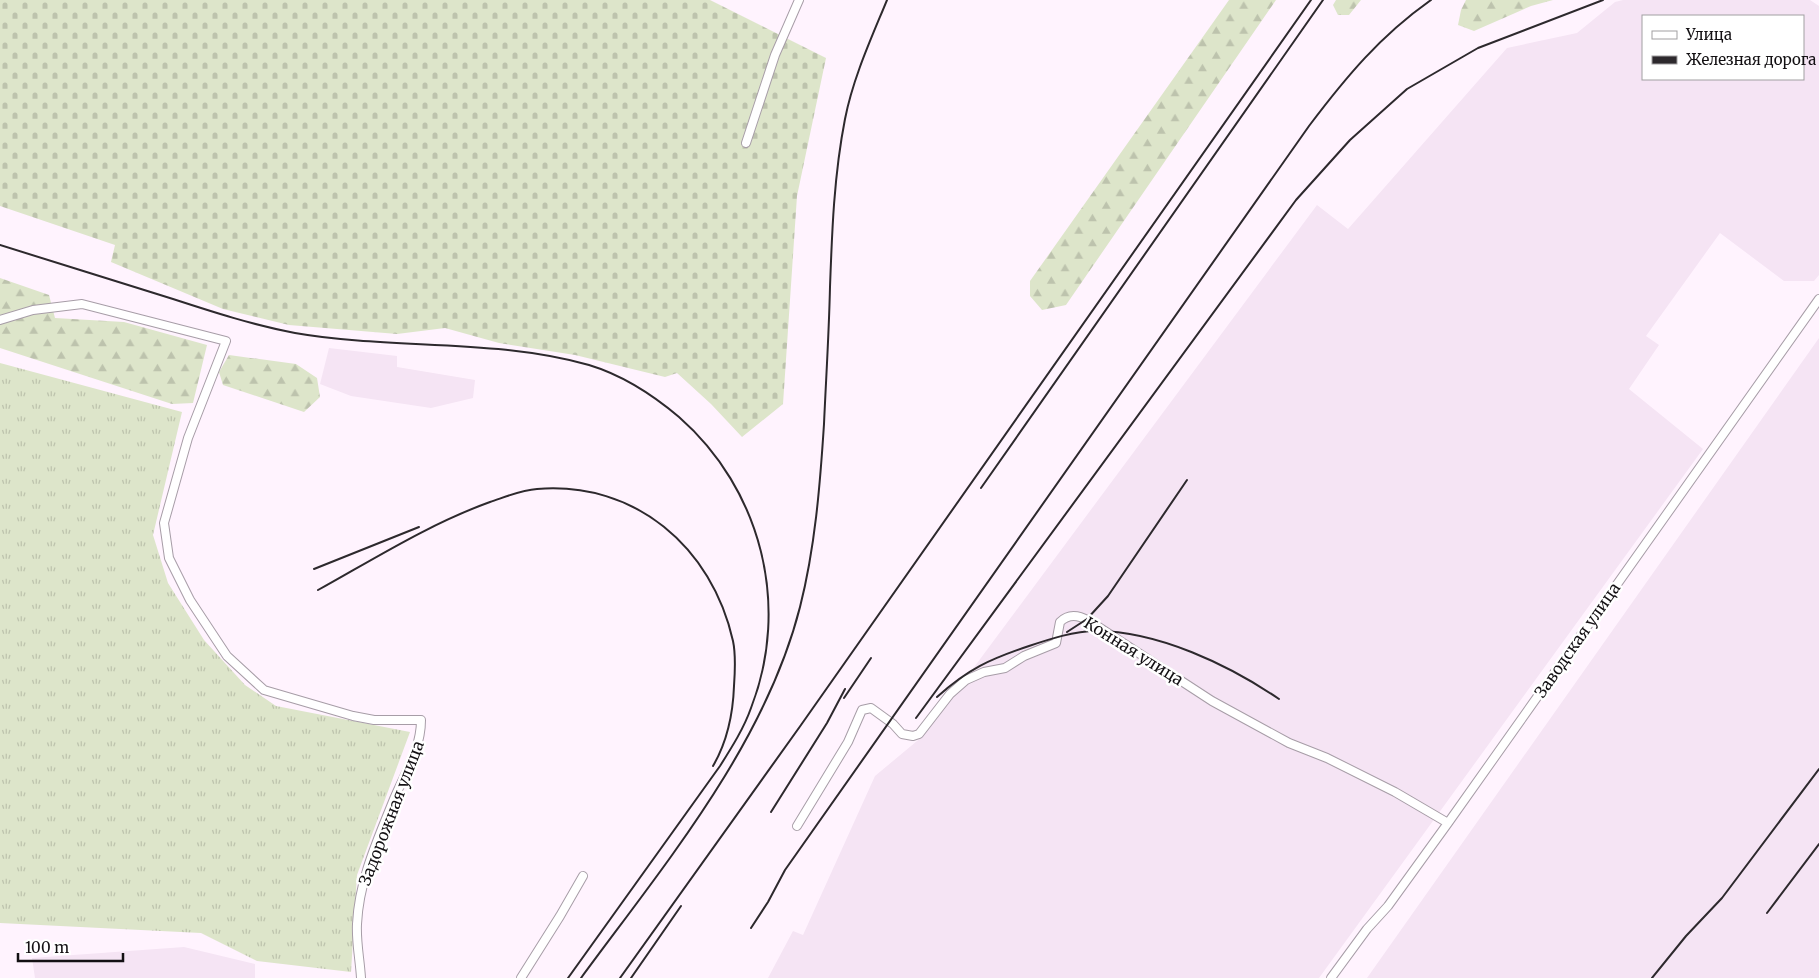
<svg xmlns="http://www.w3.org/2000/svg" width="1819" height="978" font-family="Merriweather,serif">
	<style>
		.built { fill: #f5e4f4; fill-rule: evenodd }
		.grass { fill: url(#grass-tufts) }
		.forest { fill: url(#forest-firs) }
		.cemetery { fill: url(#cemetery-stones) }
		.lines { fill: none; stroke-linecap: round; stroke-linejoin: round }
		.minor-casing { stroke: #a79da7; stroke-width: 10 }
		.minor { stroke: #fff; stroke-width: 8 }
		.rail { stroke: #2d292d; stroke-width: 2 }
		.labels { text-anchor: middle; stroke-width: 5; stroke-linejoin: round; paint-order: stroke }
		.street-label { font-size: 16px; fill: #131013; stroke: #fff }
	</style>
	<defs>
		<pattern id="grass-tufts" width="24" height="20" patternUnits="userSpaceOnUse" patternTransform="scale(1.25)"><rect width="24" height="20" fill="#dde5ca"/><path d="M3 7l-1-3M5 7V3M7 7l1-3M15 17l-1-3M17 17v-4M19 17l1-3" fill="none" stroke="#bdc3ad"/></pattern>
		<pattern id="forest-firs" width="22" height="20" patternUnits="userSpaceOnUse" patternTransform="scale(1.25)"><rect width="22" height="20" fill="#dde5ca"/><path d="M5 1l3.5 6h-7zM16 11l3.5 6h-7z" fill="#bdc3ad"/></pattern>
		<pattern id="cemetery-stones" width="16" height="16" patternUnits="userSpaceOnUse" patternTransform="scale(1.25)"><rect width="16" height="16" fill="#dde5ca"/><path d="M2 7V4a2 2 0 0 1 4 0v3zM10 15v-3a2 2 0 0 1 4 0v3z" fill="#bdc3ad"/></pattern>
	</defs>
	<rect width="100%" height="100%" fill="#fff3fe"/>
	<!-- built -->
	<path class="built" d="M1623 0H1810L1819 6V275L1814 281H1784L1720 233 1646 336 1659 345 1629 389 1703 449 1319 978H768L793 931 803 935 875 776 923 736 1317 205 1348 229 1507 48 1577 33 1615 2ZM1643 16H1803V79H1643Z
		M1819 338V978H1367Z
		M329 348 397 356V367L475 380 473 398 431 408 351 396 320 384Z
		M184 947 255 964V978H35L32 958Z"/>
	<!-- grass -->
	<path class="grass" d="M0 363 182 412 153 535 168 583 204 640 245 685 276 706 410 732 357 875 351 972 257 961 201 933 0 923Z"/>
	<!-- forest -->
	<path class="forest" d="M1229 0H1276L1066 305 1042 310 1030 296V281Z
		M1336 0H1361L1349 15H1338L1333 5Z
		M1466 0H1553L1531 6 1474 31 1458 25 1461 10Z
		M0 278 49 295 55 318 124 322 207 345 193 403 172 404 0 348Z
		M229 355 296 364 317 378 320 397 304 412 223 385 219 372Z"/>
	<!-- cemetery -->
	<path class="cemetery" d="M0 0H710L826 58 797 196 783 404 742 437 711 404 677 373 665 377 575 355 499 343 445 328 397 334 289 325 223 309 111 262 115 245 0 206Z"/>
	<g class="lines">
		<defs>
			<path id="minor" d="M746 143 775 55 799 0
				M0 320 33 310 82 304 226 341 188 438 164 523 169 558 190 600 227 656 264 690 353 716 374 720H421C421 749 405 773 394 799 378 839 359 880 357 924 356 942 360 960 361 978
				M797 826 848 742 862 710 871 708 893 724 902 734 913 736 919 734 950 694 966 680 984 672 1005 668 1024 656 1056 643 1060 622C1071 611 1083 617 1094 624L1212 701 1289 743 1327 758 1395 792 1448 823
				M521 978 560 916 583 876
				M1331 978 1367 929 1388 906 1448 823 1819 299"/>
		</defs>
		<!-- minor casing -->
		<use href="#minor" class="minor-casing"/>
		<!-- minor -->
		<use href="#minor" class="minor"/>
		<!-- rail -->
		<path class="rail" d="M0 245C58 263 115 281 173 299 213 312 253 325 295 333 392 350 494 338 589 365 622 375 653 395 679 417 761 489 791 605 751 708 744 728 732 747 720 766L568 978
			M981 488 1323 0
			M314 569 419 527
			M318 590C374 559 429 524 490 502 505 497 521 490 537 489 635 481 712 547 733 641 736 655 735 672 734 686 733 714 727 742 713 766
			M1067 632 1087 619 1108 596 1187 480
			M937 697C968 669 990 659 1029 646 1050 639 1074 631 1096 631 1158 631 1229 665 1279 699
			M844 698 871 658
			M916 718 1296 200 1350 140 1407 89 1478 48 1603 0
			M771 812 827 723 845 689
			M1767 913 1819 844
			M751 928 768 902 785 870 1309 126C1346 77 1380 36 1431 0
			M581 978C664 865 765 745 800 607 815 548 820 486 824 424 826 379 829 333 830 287 832 231 834 175 845 119 853 78 871 39 887 0
			M620 978 801 725 1311 0
			M631 978 681 906
			M1652 978 1686 936 1722 898 1819 769"/>
	</g>
	<g class="labels">
		<!-- street labels -->
		<g class="street-label">
			<text transform="translate(1577 640) rotate(-55)" y="6">Заводская улица</text>
			<text transform="translate(1134 651) rotate(32)" y="6">Конная улица</text>
			<text transform="translate(391 813) rotate(-69)" y="6">Задорожная улица</text>
		</g>
	</g>
	<!-- legend -->
	<rect x="1642" y="15" width="162" height="65" fill="#ffffff" stroke="#a19fa1"/>
	<rect x="1652" y="31" width="25" height="8" fill="#ffffff" stroke="#a19fa1"/>
	<text x="1686" y="40" font-size="15" fill="#131013">Улица</text>
	<rect x="1652" y="56" width="25" height="8" fill="#2d292d" stroke="#a19fa1"/>
	<text x="1686" y="65" font-size="15" fill="#131013">Железная дорога</text>
	<!-- scale -->
	<path d="M18 953v8h105v-8" fill="none" stroke="#131013" stroke-width="2.5"/>
	<text x="25" y="953" font-size="15" fill="#131013" stroke="#ffffff" stroke-width="4" paint-order="stroke">100 m</text>
</svg>
